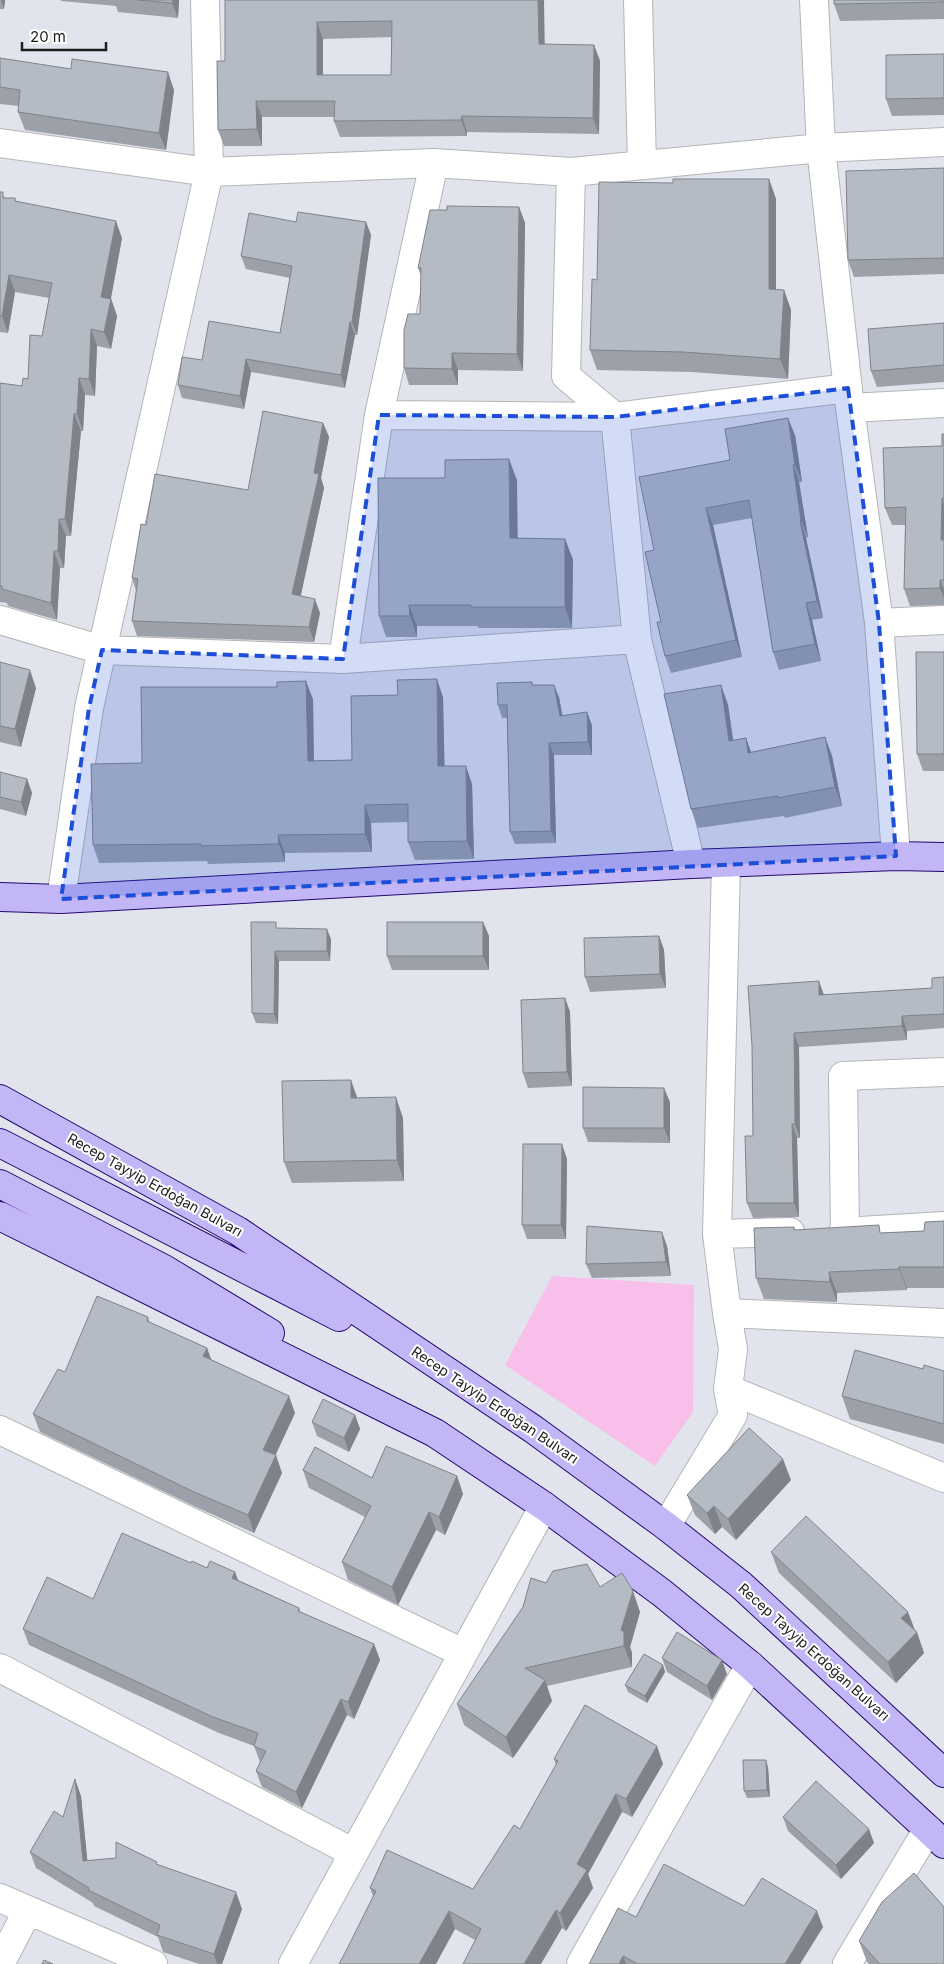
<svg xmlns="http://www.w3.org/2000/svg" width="944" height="1964" font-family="Inter,sans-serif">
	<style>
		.park { fill: #f7bfea }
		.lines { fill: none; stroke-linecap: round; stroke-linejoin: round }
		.street-casing { stroke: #b5b5b5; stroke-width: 30 }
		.secondary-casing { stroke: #22086e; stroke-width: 30 }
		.street { stroke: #fff; stroke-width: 28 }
		.secondary { stroke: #c3b6f7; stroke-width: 28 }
		.wall { fill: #9ca1a9; fill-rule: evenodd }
		.shaded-wall { fill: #7f8389 }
		.building { fill: #b5bbc4; stroke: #7f8389; fill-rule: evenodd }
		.marked { fill: #1d4ed8; fill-opacity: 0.2; stroke: #1d4ed8; stroke-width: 4; stroke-dasharray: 10 6; stroke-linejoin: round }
		.labels { text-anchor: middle; stroke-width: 4; stroke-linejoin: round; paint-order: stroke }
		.street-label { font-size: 14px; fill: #1c1c1c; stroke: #fff }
	</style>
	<rect width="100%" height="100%" fill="#e2e4ed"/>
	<!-- park -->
	<path class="park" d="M552 1276 694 1285 693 1412 655 1466 505 1365Z"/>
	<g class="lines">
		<defs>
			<path id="street" d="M638 0 642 165
				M814 0 821 148 850 408 879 623 896 856
				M0 143 209 172 434 163 571 172 821 148 944 142
				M571 172 566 376 615 417 637 639 691 864
				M850 408 944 403
				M379 415 615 417 848 388
				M0 620 102 650 343 659 637 639
				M879 623 944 620
				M343 659 379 415 434 163
				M61 899 89 708 209 172 205 0
				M843 1232 944 1226
				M845 1232 843 1076 944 1072
				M717 1234 790 1232
				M727 1313 944 1323
				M728 1389 944 1478
				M0 1430 463 1653
				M666 1526 733 1415 728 1389 733 1349 727 1313 717 1234 726 864
				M0 1668 354 1853
				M0 1898 153 1964
				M0 1964 28 1910
				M293 1964 544 1506
				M581 1964 750 1665
				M847 1964 928 1829"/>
			<path id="secondary" d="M0 897 61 899 691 864 896 856 944 857
				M0 1099 238 1231 533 1429 666 1526 741 1585 944 1773
				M0 1143 339 1317
				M0 1184 164 1269 270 1333
				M0 1216 435 1433 544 1506 662 1593 750 1665 944 1844"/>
		</defs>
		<!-- street casing -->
		<use href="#street" class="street-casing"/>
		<!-- secondary casing -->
		<use href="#secondary" class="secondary-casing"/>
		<!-- street -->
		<use href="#street" class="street"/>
		<!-- secondary -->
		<use href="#secondary" class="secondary"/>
	</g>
	<!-- wall -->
	<path class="wall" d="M0 0H5L4 9H0Z
		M61 0H179L178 18 118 12 116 6 61 1Z
		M225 0H544V45H594L600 61 599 134 467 132V136L340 137 334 121V117H262V146H224L218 130 225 61ZM392 37 391 75H323V39Z
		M944 0V19L840 21 834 4Z
		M944 54V115L892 116 886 99Z
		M0 58 174 90 166 150 25 130 18 112 19 106 0 104Z
		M944 168V274L854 277 848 260Z
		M769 179 776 199V289L784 290 791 310 788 379 691 372 597 370 590 350 597 280 673 183Z
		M0 192 5 198H15L16 201 122 238 111 298 117 316 111 349 97 346 95 396 85 395 83 431H81L71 536H66L64 568H60L57 620 8 606 7 603 0 602V383L22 386 28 379 42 336 49 298 15 292 8 333 0 332Z
		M519 207 525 223 523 371 458 370V385H409L404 368 420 314 421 276 418 268 447 210Z
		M296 222H366L371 235 357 335H355L345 388 251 372 244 409 182 398 178 385 202 360 280 333 290 278 246 269 241 256Z
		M944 323V382L877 387 871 371Z
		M323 423 329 437 321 478 324 488 300 596 320 613 314 642 137 636 132 621 136 591 132 578 146 525 248 490Z
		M944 434V605L910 606 904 589 905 525H892L885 508 942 446Z
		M795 435 802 482H799L808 537 806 538 823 618 812 620 821 661 779 670 773 652 752 518 713 525 742 657 671 673 665 656 654 550 730 460Z
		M517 480V538L565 539 573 560 572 628H478V626H417V637H386L379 616Z
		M944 652V771H923L917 754Z
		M0 662 36 688 21 747 0 742Z
		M532 682 533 685 559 697 562 716 592 725V755H554L556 843 515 844 510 832 507 718H502L498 705Z
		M721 685 728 705 733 740 751 752 825 737 832 756 842 806 785 818 784 816 698 828 691 809Z
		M443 697 444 766 472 784 474 859 415 860 408 842V822L371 823 372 852 285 853V862L208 864 207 861 99 863 93 845 142 763 313 699 314 761 352 760Z
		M0 772 27 779 32 793 26 816 0 809Z
		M483 922 489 936V970H392L387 956Z
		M278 928 331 939 330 961H279L278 1024 256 1023 252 1013Z
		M659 936 664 950 666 988 590 992 585 977Z
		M944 977V1028L907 1031V1040L799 1047 800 1138H797L799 1217 753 1218 747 1203 753 1136 752 1046 824 995 932 988Z
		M565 998 570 1012 572 1086 528 1088 523 1073Z
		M357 1098 403 1118 404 1181 292 1183 284 1162Z
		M670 1102V1143L588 1142 583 1128Z
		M567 1159 566 1239H527L522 1225Z
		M944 1221V1288H907V1290L837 1293V1302L764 1299 756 1278 794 1227 795 1230 882 1233 924 1231Z
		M667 1246 671 1276 592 1278 586 1264Z
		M148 1317 150 1323 207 1348 211 1359 295 1413 275 1455 282 1473 254 1533 198 1508 40 1432 33 1414 65 1372Z
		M923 1369 944 1371V1444L850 1419 842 1396Z
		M355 1415 360 1429 349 1452 317 1436 312 1422Z
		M303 1470 372 1478 457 1476 463 1494 445 1535 436 1530 398 1605 348 1580 342 1562 365 1517 309 1488Z
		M791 1480 736 1540 722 1527 715 1534 695 1515 687 1495Z
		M771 1552 915 1631 924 1653 896 1683 779 1573Z
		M191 1563 207 1568 235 1572 238 1580 299 1608 301 1613 374 1644 380 1660 354 1719 347 1715 302 1808 262 1787 256 1771 260 1762 254 1746 219 1733 29 1645 23 1629 93 1599Z
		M546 1583 600 1587 640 1612 630 1647 632 1653V1667L547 1686 552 1701 513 1758 464 1725 457 1704Z
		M662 1658 727 1674 712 1700 667 1672Z
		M663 1665 665 1672 647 1703 628 1692 625 1685Z
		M554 1759 663 1764 632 1817 622 1812 588 1874 593 1888 566 1931 562 1928 475 1940 455 1929 346 1951 373 1896 370 1888 473 1889 520 1829 556 1765Z
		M768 1767 770 1797 747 1798 744 1791Z
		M81 1796 87 1860 158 1865 242 1909 222 1964H199L163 1952 158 1937 94 1906 93 1903 36 1868 30 1852 63 1817Z
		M783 1817 874 1843 841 1879 788 1831Z
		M744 1906 823 1927 800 1964H589L636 1917Z
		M859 1941 944 1964H869L867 1962Z"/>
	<!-- shaded-wall -->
	<path class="shaded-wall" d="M1 0H5L4 9Z
		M173 0H179L178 18 172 3Z
		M538 0H544L545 61 539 44Z
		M317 22 323 39V91L317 75Z
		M594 45 600 61 599 134 593 118Z
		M168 72 174 90 166 150 159 133Z
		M256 101 262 117V146L257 129Z
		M462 116 467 132V136L461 120Z
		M769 179 776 199V309L769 289Z
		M519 207 525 223 523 371 517 354Z
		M116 221 122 238 108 314 101 297Z
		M366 222 371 235 357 335 352 322Z
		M9 275 15 292 8 333 2 316Z
		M784 290 791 310 788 379 780 359Z
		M111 299 117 316 111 349 104 332Z
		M350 322 355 335 345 388 341 375Z
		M91 329 97 346 95 396 89 379Z
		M452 353 458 370V385L452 369Z
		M246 359 251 372 244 409 240 396Z
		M79 378 85 395 83 431 77 414Z
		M74 414 81 431 71 536 65 519Z
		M788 418 795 435 802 482 795 465Z
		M323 423 329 437 321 478 324 488 298 609 292 594 314 473Z
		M509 459 517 480 518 559 510 538Z
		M793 465 799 482 808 537 801 520Z
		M942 498 944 504V548L941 540Z
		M706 508 713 525 742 657 736 640Z
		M59 519 66 536 64 568 58 551Z
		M800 521 806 538 823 618 817 601Z
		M565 539 573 560 572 628 565 607Z
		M54 551 60 568 57 620 51 603Z
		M940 580 944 590V598L940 588Z
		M315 599 320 613 314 642 309 627Z
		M806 603 812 620 821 661 815 644Z
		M409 605 417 626V637L410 616Z
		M30 670 36 688 21 747 15 729Z
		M437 679 443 697 445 784 438 766Z
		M306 681 313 699 314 779 308 761Z
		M554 685 559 697 565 729 560 716Z
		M721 685 728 705 736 760 729 741Z
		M587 712 592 725V755L588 742Z
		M825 737 832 756 842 806 835 787Z
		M746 738 753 757 748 753Z
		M549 743 554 755 556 843 551 831Z
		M466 766 472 784 474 859 467 841Z
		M27 779 32 793 26 816 21 802Z
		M365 805 371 823 372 852 365 834Z
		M278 835 285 853V862L279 844Z
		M483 922 489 936V970L483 956Z
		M327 929 331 939 330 961 327 951Z
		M659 936 664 950 666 988 660 974Z
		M275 951 279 961 278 1024 274 1014Z
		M819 981 824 995H819Z
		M565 998 570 1012 572 1086 567 1072Z
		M902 1016 907 1031V1040L902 1026Z
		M794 1033 799 1047 800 1138 795 1124Z
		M351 1080 358 1100 351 1098Z
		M664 1088 670 1102V1143L664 1128Z
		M396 1097 403 1118 404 1181 397 1160Z
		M792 1124 797 1138 799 1217 794 1203Z
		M562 1144 567 1159 566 1239 561 1225Z
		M662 1232 667 1246 671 1276 666 1262Z
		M899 1267 907 1288V1290L899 1269Z
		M829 1272 837 1293V1302L830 1282Z
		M207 1348 213 1365 203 1356Z
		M289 1396 295 1413 270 1467 263 1450Z
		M355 1415 360 1429 349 1452 344 1438Z
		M276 1455 282 1473 254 1533 248 1515Z
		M783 1459 791 1480 736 1540 728 1519Z
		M457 1476 463 1494 445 1535 439 1517Z
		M714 1506 722 1527 715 1534 707 1513Z
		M429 1512 436 1530 398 1605 392 1587Z
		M235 1572 241 1589 232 1578Z
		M633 1591 640 1612 630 1647 632 1653V1667L624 1646 621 1630Z
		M908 1612 916 1633 901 1618Z
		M917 1632 924 1653 896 1683 888 1662Z
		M374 1644 380 1660 354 1719 348 1702Z
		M722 1660 727 1674 712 1700 707 1686Z
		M663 1665 665 1672 647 1703 645 1696Z
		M545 1680 552 1701 513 1758 506 1737Z
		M341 1699 347 1715 302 1808 296 1792Z
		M657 1746 663 1764 632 1817 626 1799Z
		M766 1760 768 1767 770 1797 767 1790Z
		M75 1779 81 1796 89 1877 83 1861Z
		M616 1794 622 1812 588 1874 593 1888 566 1931 560 1913 577 1864Z
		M869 1829 874 1843 841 1879 836 1865Z
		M236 1892 242 1909 222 1964H217L214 1954Z
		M556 1910 562 1928 541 1964H524Z
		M449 1911 455 1929 436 1964H419Z
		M817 1911 823 1927 800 1964H785Z
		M623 1956 626 1964H619Z"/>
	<!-- building -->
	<path class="building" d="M138 0H173L172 3Z
		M225 0H538L539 44 594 45 593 118 462 116 461 120 334 121 335 101H256L257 129 218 130 217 61H225ZM392 21 391 75H317V22Z
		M834 0H944V2L834 4Z
		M944 54V98L886 99V55Z
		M0 58 71 69 72 59 168 72 159 133 18 112 20 90 0 87Z
		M944 168V258L848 260 846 171Z
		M673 179H769V289L784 290 780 359 683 352 590 350 592 279 597 280 599 182 673 183Z
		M0 192H3V198H15V201L116 221 101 297 111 299 104 332 91 329 89 379 79 378 77 414H74L65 519H59L58 551H54L51 603 2 589V586H0V383L22 386 23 378 28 379 30 335 42 336 52 283 9 275 2 316H0Z
		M447 206 519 207 517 354 452 353V369L404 368V330L408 314H420L421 268H418L430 210H447Z
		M298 212 366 222 352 322H350L341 375 246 359 240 396 178 385 182 357 202 360 209 321 280 333 292 266 241 256 249 213 296 222Z
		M944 323V365L871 371 868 329Z
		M263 411 323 423 314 473 319 474 292 594 315 599 309 627 132 621 138 579 132 578 141 524 146 525 155 474 248 490Z
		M788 418 795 465H793L801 520 800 521 817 601 806 603 815 644 773 652 749 500 706 508 736 640 665 656 657 622H661L645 552 654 550 639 477 730 460 725 429Z
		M942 434H944V498H942L941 540H944V580H940V588L904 589 906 507 885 508 883 448 942 446Z
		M509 459 510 538 565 539V607H471V605H409L410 616H379L378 478H445V460Z
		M916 652H944V754H917Z
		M0 662 30 670 15 729 0 726Z
		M437 679 438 766H466L467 841 408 842V804L365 805V834L278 835 279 844 201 846V844L93 845 91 764 142 763 141 687H277V682L306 681 308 761 352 760 351 696 398 695 397 680Z
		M532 682V685H554L560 716 587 712 588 742 549 743 551 831 510 832 507 705H498L497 683Z
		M721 685 729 741 746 738 748 753 825 737 835 787 778 798V796L691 809 664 694Z
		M0 772 27 779 21 802 0 797Z
		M251 922H276V928L327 929V951H275L274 1014 252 1013Z
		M387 922H483V956H387Z
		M659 936 660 974 585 977 584 938Z
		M944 977V1014L902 1016V1026L794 1033 795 1124H792L794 1203H747L745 1136H753L752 1046 748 986 819 981V995L932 988V978Z
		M565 998 567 1072 523 1073 521 1000Z
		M351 1080V1098L396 1097 397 1160 284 1162 282 1081Z
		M583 1087 664 1088V1128H583Z
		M523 1144H562L561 1225H522Z
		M944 1221V1267H899V1269L829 1272 830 1282 756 1278 754 1228 794 1227V1230L879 1225 880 1233 924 1231 925 1222Z
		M587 1226 662 1232 666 1262 586 1264Z
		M97 1296 148 1317 147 1321 207 1348 203 1356 289 1396 263 1450 276 1455 248 1515 192 1491 33 1414 58 1369 65 1372Z
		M855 1350 923 1369 924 1365 944 1371V1424L842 1396Z
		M323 1399 355 1415 344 1438 312 1422Z
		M749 1428 783 1459 728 1519 714 1506 707 1513 687 1495Z
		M386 1446 457 1476 439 1517 429 1512 392 1587 342 1562 371 1506 303 1470 315 1447 372 1478Z
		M806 1516 908 1612 901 1618 917 1632 888 1662 771 1552Z
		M122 1533 191 1563 192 1561 207 1568 210 1561 235 1572 232 1578 299 1608 298 1611 374 1644 348 1702 341 1699 296 1792 256 1771 266 1751 254 1746 258 1733 213 1717 23 1629 47 1577 93 1599Z
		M587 1564 600 1587 622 1573 633 1591 621 1630 624 1632V1646L525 1668 545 1680 506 1737 457 1704 523 1607 531 1578 546 1583 553 1571Z
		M677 1632 722 1660 707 1686 662 1658Z
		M644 1654 663 1665 645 1696 625 1685Z
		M585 1705 657 1746 626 1799 616 1794 577 1864 587 1870 560 1913 556 1910 524 1964H463L481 1929 449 1911 419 1964H339L346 1951 376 1891 370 1888 387 1850 473 1889 514 1825 520 1829 558 1761 554 1759Z
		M743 1760H766L767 1790 744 1791Z
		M75 1779 83 1861 116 1858V1842L157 1862 156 1864 236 1892 214 1954 157 1935 160 1925 88 1890 89 1888 30 1852 54 1811 63 1817Z
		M816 1781 869 1829 836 1865 783 1817Z
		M664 1864 744 1906 762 1878 817 1911 785 1964H638L623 1956 619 1964H589L618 1908 636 1917Z
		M914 1873 944 1907V1964H880L859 1941 882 1902Z
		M44 1960 53 1964H42Z"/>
	<!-- marked area -->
	<path class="marked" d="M848 388 879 623 896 856 61 899 89 708 102 650 343 659 379 415 615 417Z"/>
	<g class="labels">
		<!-- street labels -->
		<g class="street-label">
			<text transform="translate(155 1185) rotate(29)" y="5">Recep Tayyip Erdoğan Bulvarı</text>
			<text transform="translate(495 1405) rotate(34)" y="5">Recep Tayyip Erdoğan Bulvarı</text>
			<text transform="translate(814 1652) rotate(42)" y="5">Recep Tayyip Erdoğan Bulvarı</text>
		</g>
	</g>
	<!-- scale -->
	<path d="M22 42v8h84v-8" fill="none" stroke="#1c1c1c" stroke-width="2.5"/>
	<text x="30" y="42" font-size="15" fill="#1c1c1c" stroke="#ffffff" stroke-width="4" paint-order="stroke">20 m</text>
</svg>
